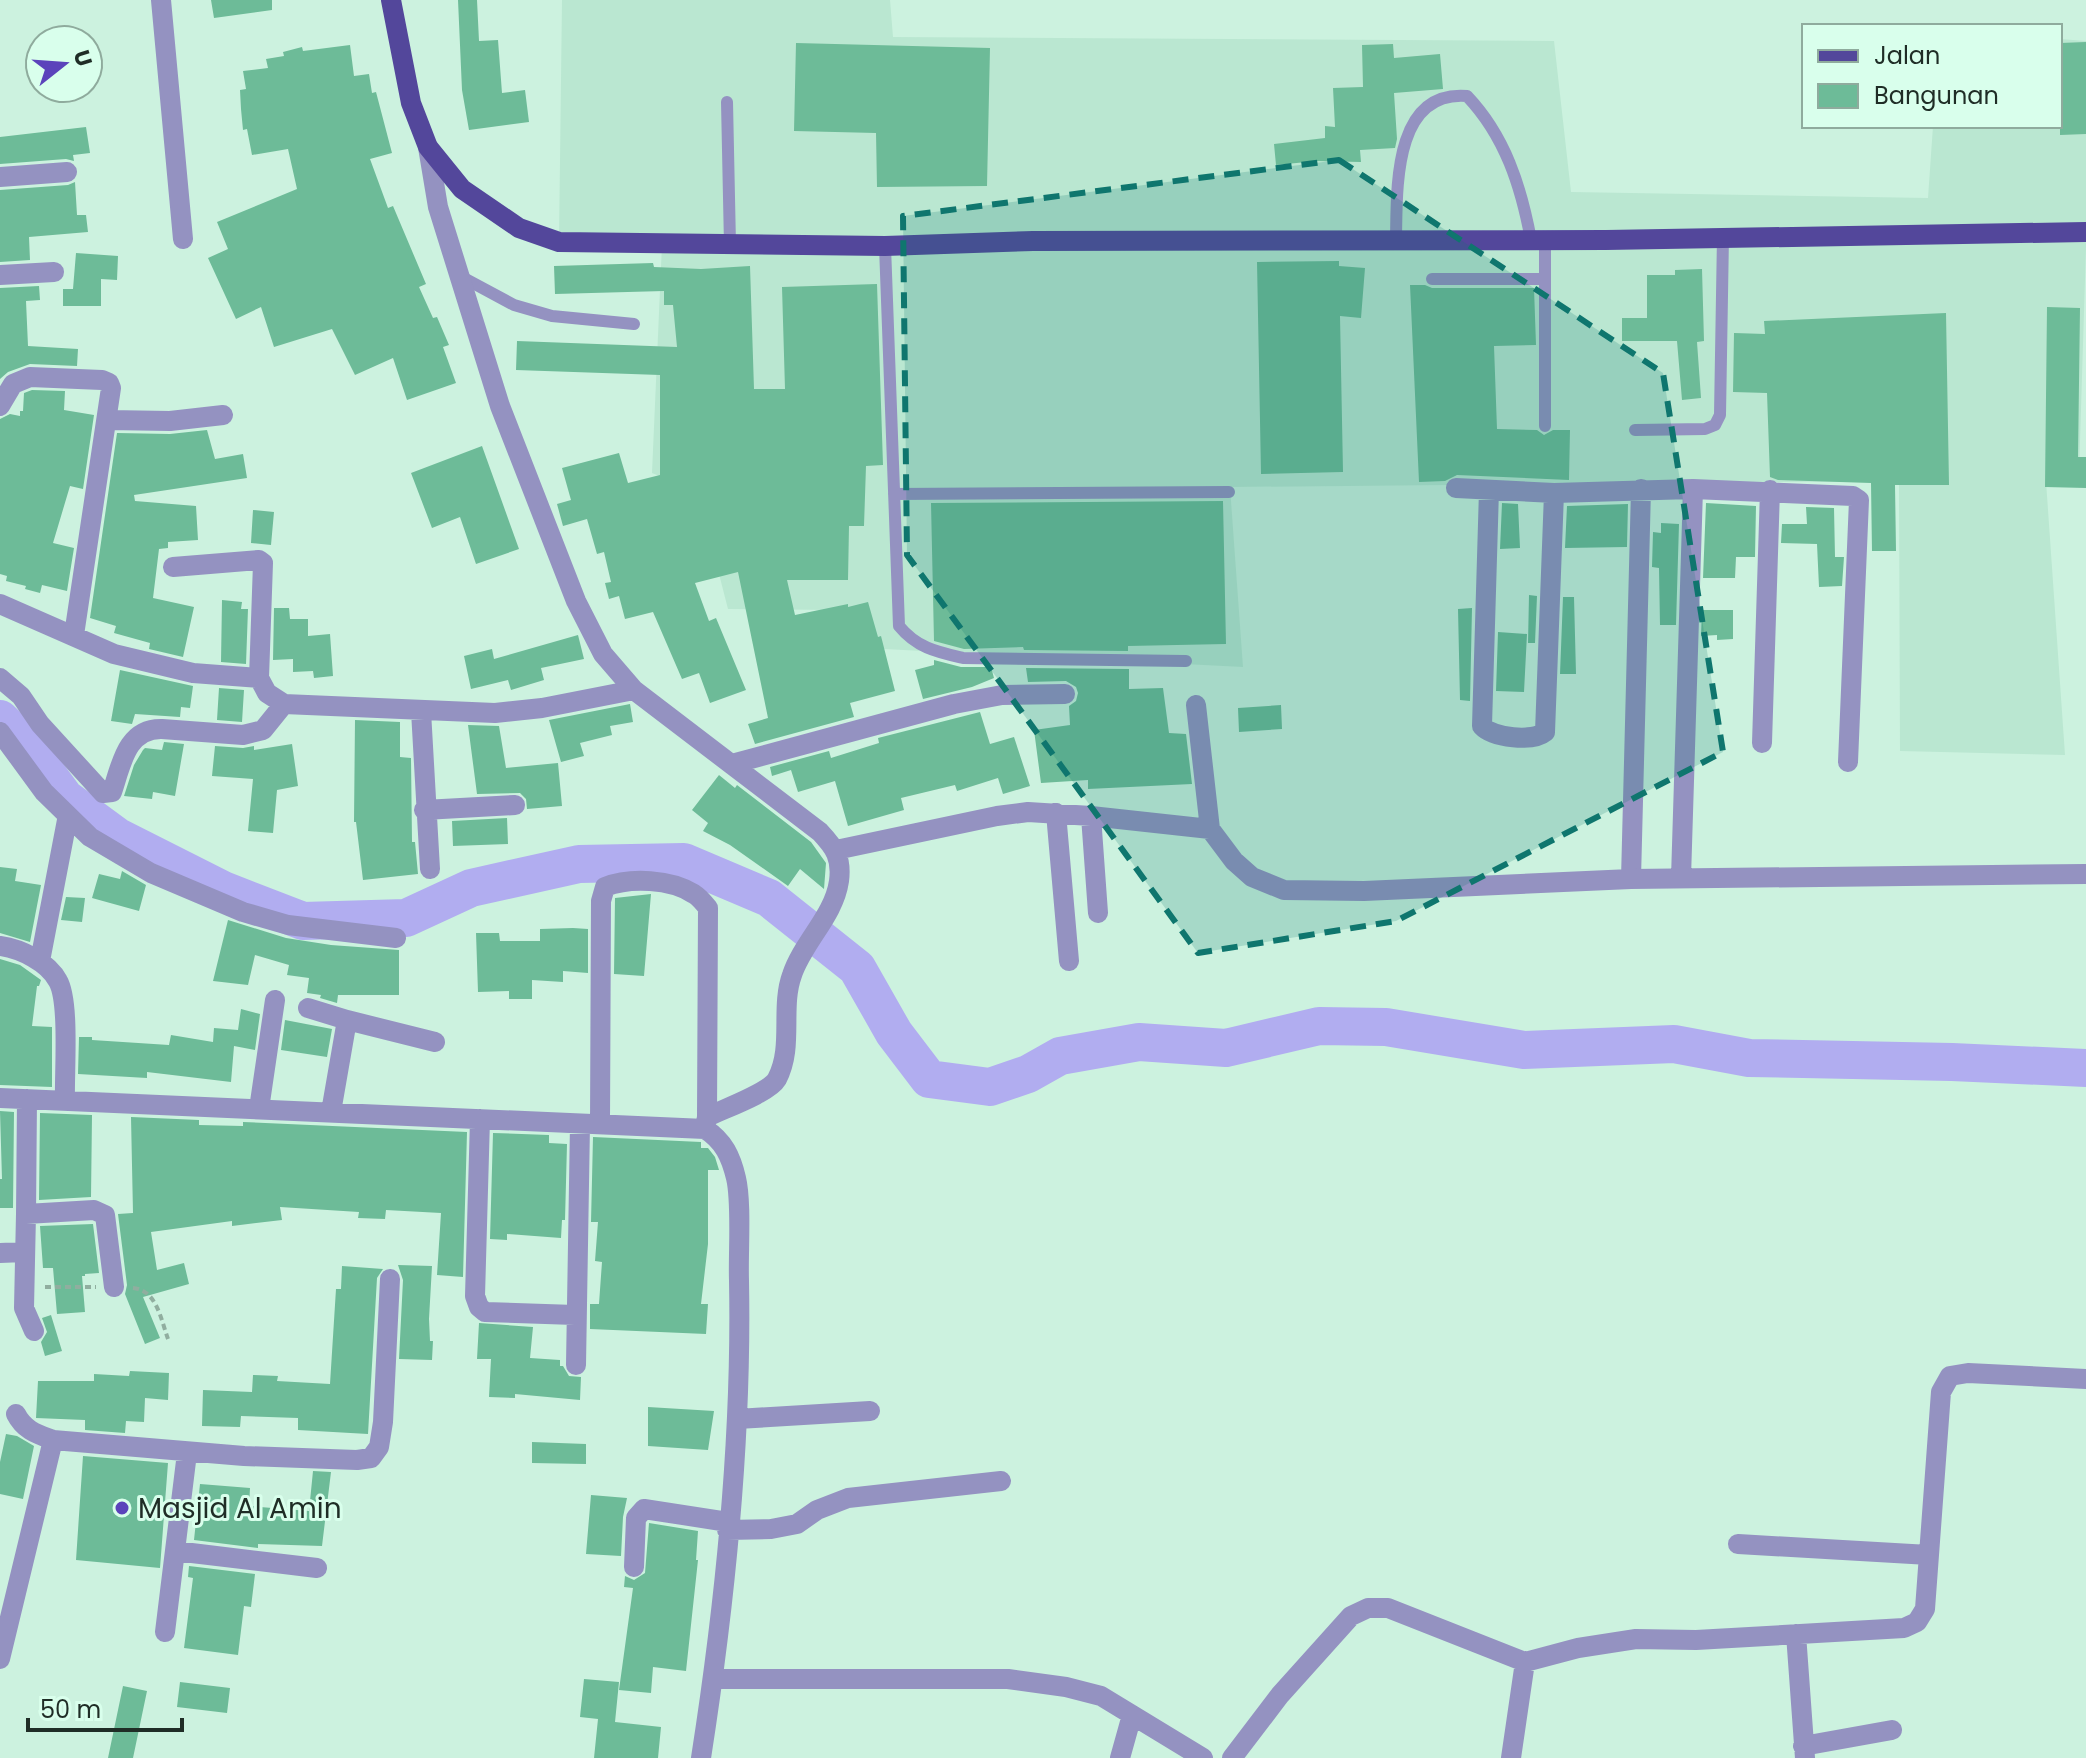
<svg xmlns="http://www.w3.org/2000/svg" width="2086" height="1758" font-family="Poppins,sans-serif">
	<style>
		.built { fill: #bae7d1 }
		.lines { fill: none; stroke-linecap: round; stroke-linejoin: round }
		.river { stroke: #b1adf0; stroke-width: 38 }
		.building { fill: #6dbb98 }
		.path { stroke: #90ae9f; stroke-width: 4; stroke-dasharray: 6 4; stroke-linecap: butt }
		.lane { stroke: #9492c1; stroke-width: 12 }
		.street { stroke: #9492c1; stroke-width: 20 }
		.primary { stroke: #53479b; stroke-width: 20 }
		.marked { fill: #0f766e; fill-opacity: 0.2; stroke: #0f766e; stroke-width: 6; stroke-dasharray: 16 10; stroke-linejoin: round }
		.poi-dot { fill: #5b43bb; stroke: #d9ffec; stroke-width: 3 }
		.labels { text-anchor: middle; stroke-width: 6; stroke-linejoin: round; paint-order: stroke }
		.poi-label { font-size: 28px; fill: #1f2d26; stroke: #d9ffec; text-anchor: start }
	</style>
	<rect width="100%" height="100%" fill="#ccf2df"/>
	<!-- built -->
	<path class="built" d="M562 0H890L893 37 1554 41 1571 192 1928 198 1933 126H2060V39L2086 41V247L2079 474 2046 481 2065 755 1900 751 1899 481 1230 487 1243 667 844 647 834 610 728 609 698 492 652 473 662 244 559 242Z"/>
	<g class="lines">
		<!-- river -->
		<path class="river" d="M0 719 23 741 65 798 118 837 223 890 303 921 406 918 471 888 579 864 684 862 769 898 857 968 894 1033 929 1079 990 1087 1028 1074 1060 1056 1139 1042 1226 1048 1319 1026 1386 1027 1524 1050 1674 1044 1749 1058 1952 1062 2086 1068"/>
	</g>
	<!-- building -->
	<path class="building" d="M211 0H272V10L214 18Z
		M458 0H477L479 41 498 40 502 93 525 90 529 122 469 130 462 90Z
		M2086 42V134L2060 135V43Z
		M796 43 990 48 987 186 877 187 876 133 794 131Z
		M1393 44 1394 58 1440 54 1443 89 1394 93 1397 139 1395 148 1360 150 1361 162 1317 161 1276 165 1274 144 1325 138V126L1335 127 1333 88 1363 87 1362 45Z
		M350 45 354 76 369 74 372 93 376 92 392 153 370 159 388 208 393 206 426 284 419 287 433 318 437 317 449 345 443 347 456 383 407 400 393 358 355 375 332 329 274 347 261 307 236 319 208 258 228 249 217 222 297 189 288 149 252 155 247 129 243 130 241 109 240 90 246 89 243 71 268 68 266 59 284 56 283 52 302 47 303 51Z
		M86 127 90 153 73 155 74 161 66 159 0 164V137Z
		M75 182 77 215H86L88 232 29 237 30 260 0 262V190L68 185Z
		M76 253 118 256 117 280 101 279V306H63V289H73Z
		M1339 261V266L1365 268 1361 318 1340 316 1343 472 1261 474 1257 262Z
		M653 263 654 267 701 269 750 266 754 389H785L782 287 877 284 883 465 866 466 864 526H849L848 580H787L795 615 848 604V607L868 602 878 637 881 636 895 691 850 703 854 717 755 744 748 724 768 718 738 572 695 583 709 621 716 618 746 690 710 703 699 673 682 679 653 612 625 619 619 596 609 599 605 583 611 582 604 552 597 554 587 519 563 526 557 504 571 500 562 468 619 453 628 483 660 475V375L516 370 517 341 677 347 673 305H664V291L555 294 554 266Z
		M1702 269 1704 341 1697 342 1701 398 1682 400 1677 341H1622V318H1647V275H1675V270Z
		M1410 285H1425L1432 288H1534L1536 345 1494 346 1497 429 1537 430 1544 435 1553 430H1570L1569 480 1457 475 1445 481 1419 482Z
		M39 286 40 300 26 301 28 346 78 349 77 366 30 364 8 372 0 379V288Z
		M2047 307 2080 308 2078 457H2086V488L2045 487Z
		M1946 313 1949 485H1895L1896 551H1872L1871 483 1778 480 1770 477 1767 393 1733 392 1734 333 1765 334 1764 321Z
		M32 390 65 391 64 410 94 415 83 489 70 486 53 543 74 548 67 591 42 585 40 593 25 589 26 586 6 581 7 576 0 574V419L10 414 20 416V411H23L24 393Z
		M207 430 215 459 243 454 247 478 134 495 135 501 196 506 198 540 168 542V548L159 549 153 598 194 607 183 657 149 649 150 643 114 633 116 626 90 618 117 433 170 434Z
		M482 446 519 549 476 564 460 517 432 528 411 473Z
		M1223 501 1226 644 1128 646V651L1024 650 1023 647 964 649 934 641 931 503Z
		M1502 503 1518 504 1520 548 1500 549Z
		M1706 503 1756 506 1755 557H1736L1735 578H1703Z
		M1628 504 1627 547 1565 548 1567 506Z
		M1806 507 1834 508 1835 557H1844L1842 586 1819 587 1817 544 1781 543 1782 524H1807Z
		M253 510 274 512 271 545 251 543Z
		M1661 523 1679 524 1676 625H1660L1659 568 1652 567 1653 532 1661 533Z
		M1529 595 1537 596 1535 643H1528Z
		M1563 597H1574L1576 674H1560Z
		M222 600 242 602 241 609H248L246 664 221 662Z
		M274 608H289L290 619H308V636L330 634 333 676 314 678 313 671 293 672V659L273 660Z
		M1472 608 1470 701 1460 700 1458 609Z
		M1702 610H1733V639L1717 640V635L1701 636Z
		M1498 632 1527 634 1524 692 1496 691Z
		M578 635 584 659 541 668 544 680 511 690 508 680 471 689 464 656 492 649 494 659Z
		M934 660 961 667H991L994 678 972 687 923 699 915 670 934 665Z
		M1026 668 1129 669V689L1163 688 1169 733 1186 734 1192 784 1088 789V780L1041 783 1034 730 1070 725 1069 706 1076 701 1078 693 1076 687 1066 681 1028 682Z
		M120 670 193 686 190 708 181 707 180 717 135 714 132 724 111 721Z
		M219 688 244 690 242 722 217 720Z
		M630 704 633 722 610 726 612 735 580 743 584 756 561 762 549 720Z
		M1281 705 1282 729 1239 732 1238 708Z
		M980 712 990 744 1014 737 1030 786 1003 794 998 778 957 791 955 785 901 798 904 810 848 826 835 781 798 792 791 770 772 776 770 767 829 751 831 758 879 743 878 738Z
		M355 720 400 722V757L411 758 412 842H415L418 874 363 880 356 822H354Z
		M468 725 499 726 506 768 558 763 562 806 527 809 526 799 520 793 477 794Z
		M164 742 184 744 175 796 153 792 152 799 124 796 134 765 143 750 145 748 162 750Z
		M292 744 298 786 277 790 273 833 248 831 253 779 212 776 215 746 243 748 254 746V750Z
		M719 775 735 788 737 785 811 842 826 863 824 889 800 869 788 886 730 845 703 831 708 823 692 810Z
		M507 818 508 844 453 846 452 821Z
		M0 867 17 869 15 881 41 885 30 942 0 933Z
		M122 871 146 885 139 911 92 898 99 874 120 879Z
		M651 894 644 976 614 974 615 898Z
		M66 897 85 898 82 922 61 920Z
		M228 920 286 938 331 945 399 950V995H338L337 1003 320 998 321 995 307 993 309 978 287 975 289 965 255 955 248 985 213 981Z
		M573 928 588 929V973L563 971V982L532 980V999H509V991L478 992 476 933H499L500 941H540V929Z
		M0 959 20 965 41 980 39 986H37L32 1026 52 1027V1087L0 1085Z
		M241 1009 260 1014 255 1050 234 1046 231 1082 147 1072V1078L78 1074 79 1037H92V1040L169 1045 171 1035 213 1042 214 1028 238 1030Z
		M285 1020 332 1029 327 1057 281 1050Z
		M0 1111 14 1112 13 1208H0V1179H2Z
		M40 1113 92 1115 91 1197 39 1200Z
		M131 1117 199 1120V1125L243 1126V1122L467 1132 463 1277 437 1275 441 1213 386 1210 385 1219 358 1218 359 1212 280 1207 282 1220 232 1226V1221L151 1232 157 1270 184 1263 189 1284 143 1297 160 1338 145 1344 125 1294 127 1285 118 1214 133 1213Z
		M493 1133 549 1135V1143L567 1144 565 1220H562L561 1238 507 1234V1240L490 1239Z
		M593 1137 701 1142V1148H708L715 1157 719 1170H708V1244L701 1304H708L706 1334 590 1329V1304H599L602 1262 595 1261 598 1222H591Z
		M93 1224 99 1273 85 1274V1276H82L85 1312 57 1314 53 1268H43L40 1226Z
		M398 1265 432 1266 429 1319 430 1341H433L432 1360 399 1359 403 1280Z
		M342 1266 383 1269 377 1278 368 1434 298 1430V1418L241 1416 240 1427 202 1426 203 1390 252 1392 253 1375 278 1376 277 1381 330 1384 336 1289H341Z
		M51 1315 62 1351 45 1356 41 1342 47 1332 42 1318Z
		M479 1323 533 1327 530 1358 560 1360V1366H563L569 1376 581 1377 580 1400 515 1394V1398L489 1397 491 1359H477Z
		M130 1371 169 1373 168 1400 145 1398 144 1422 126 1421 125 1433 85 1430V1420L36 1418 38 1381H94V1374L129 1376Z
		M648 1407 714 1411 708 1450 648 1446Z
		M6 1434 17 1436 34 1446 23 1499 0 1494V1462Z
		M532 1442 586 1444V1464L532 1463Z
		M83 1456 168 1463 160 1568 76 1560Z
		M313 1471 331 1472 322 1546 258 1544V1548L194 1540 200 1484 250 1488 249 1506 309 1511Z
		M591 1495 627 1498 623 1517 621 1556 586 1554Z
		M649 1523 698 1531 696 1560H698L686 1671 653 1667 651 1693 619 1690 633 1588 624 1587 625 1576 634 1580 645 1573Z
		M189 1566 255 1574 251 1607 244 1606 238 1655 184 1648 193 1578 188 1577Z
		M584 1679 619 1682 615 1722 661 1727 658 1758H594L598 1719 580 1717Z
		M180 1682 230 1688 227 1713 177 1707Z
		M123 1686 147 1691 133 1758H108Z"/>
	<g class="lines">
		<!-- path -->
		<path class="path" d="M45 1287H96
			M133 1288C157 1290 161 1320 168 1339"/>
		<!-- lane -->
		<path class="lane" d="M727 102 730 245
			M1396 239C1397 189 1393 90 1467 96 1505 136 1521 186 1531 240
			M885 246 899 626C917 648 937 652 963 658L1186 661
			M460 276 514 305 552 316 634 324
			M1432 279H1545
			M1545 426V240
			M1635 430 1705 429 1715 425 1720 415 1723 236
			M894 494 1229 492"/>
		<!-- street -->
		<path class="street" d="M161 0 183 239
			M428 147 438 207 500 406 576 601 603 654 634 690 820 832C835 848 842 858 839 881 834 916 803 942 792 975 780 1008 794 1047 777 1079 769 1093 723 1109 707 1117L705 1129
			M0 177 67 172
			M0 275 54 272
			M0 406 13 384 30 377 102 380 109 383 111 388 74 635
			M108 420 170 421 223 415
			M1456 488 1554 493 1693 489 1853 496 1859 500 1848 762
			M1489 490 1482 726C1493 738 1533 742 1545 732L1554 493
			M173 567 259 560 263 563 259 678 267 693 284 704 495 713 542 708 634 690
			M0 604 114 654 193 673 259 678
			M0 678 21 696 40 724 103 793 112 792C121 766 126 728 162 729L243 735 263 730 284 704
			M1196 705 1210 829
			M421 711 430 869
			M0 732 44 792 90 837 151 873 243 912 288 925 396 938
			M1762 743 1770 490
			M732 764 954 704 1002 695 1065 694
			M424 810 515 805
			M1056 813 1069 961
			M1091 816 1098 913
			M836 850 997 816 1028 812 1091 816 1210 829 1234 861 1252 877 1284 890 1364 891 1631 879 2086 874
			M1681 878 1693 489
			M1631 879 1641 489
			M0 946C21 949 48 962 58 981 70 1002 64 1075 65 1101
			M40 961 68 815
			M308 1008 347 1020
			M0 1098 705 1129C724 1141 731 1157 736 1178 742 1203 738 1253 739 1281 742 1437 725 1604 701 1758
			M259 1109 275 1000
			M331 1112 347 1020 435 1042
			M480 1119 475 1296 479 1307 485 1312 575 1315
			M600 1124 601 901 605 887C630 877 671 879 694 894 699 897 704 903 708 908L707 1117
			M26 1214 27 1099
			M0 1253 24 1252
			M34 1331 24 1308 26 1214 94 1210 105 1215 114 1287
			M576 1365 580 1124
			M16 1414C24 1430 37 1434 53 1440
			M737 1419 870 1411
			M727 1530 771 1529 797 1524 817 1510 848 1498 1001 1481
			M1738 1544 1929 1555
			M175 1551 317 1568
			M634 1567 636 1518 644 1509 728 1522
			M165 1632 187 1453
			M1796 1634 1805 1758
			M0 1659 53 1440 244 1456 357 1460 371 1458 379 1447 383 1422 390 1279
			M713 1679H1008L1066 1687 1101 1696 1203 1758
			M1803 1746 1892 1730
			M1120 1758 1132 1715
			M1232 1758 1280 1695 1351 1616 1368 1608H1388L1525 1662 1578 1648 1636 1639 1696 1640 1904 1628 1917 1622 1925 1609 1941 1392 1950 1376 1968 1373 2086 1379
			M1511 1758 1525 1662"/>
		<!-- primary -->
		<path class="primary" d="M391 0 411 103 428 147 462 189 519 228 559 242 885 246 1033 241 1606 240 2086 232"/>
	</g>
	<!-- marked area -->
	<path class="marked" d="M1339 160 1663 373 1723 752 1396 921 1198 953 907 555 903 216Z"/>
	<!-- markers -->
	<circle class="poi-dot" cx="122" cy="1508" r="8"/>
	<g class="labels">
		<!-- poi labels -->
		<g class="poi-label">
			<text x="138" y="1518">Masjid Al Amin</text>
		</g>
	</g>
	<!-- legend -->
	<rect x="1802" y="24" width="260" height="104" fill="#d9ffec" stroke="#8fab9d" stroke-width="2"/>
	<rect x="1818" y="50" width="40" height="12" fill="#53479b" stroke="#8fab9d" stroke-width="2"/>
	<text x="1874" y="64" font-size="24" fill="#1f2d26">Jalan</text>
	<rect x="1818" y="84" width="40" height="24" fill="#6dbb98" stroke="#8fab9d" stroke-width="2"/>
	<text x="1874" y="104" font-size="24" fill="#1f2d26">Bangunan</text>
	<!-- north arrow -->
	<g transform="translate(64 64) rotate(73)"><circle r="38" fill="#d9ffec" stroke="#8fab9d" stroke-width="2"/>
	<path d="M0-6L14 30L0 20L-14 30Z" fill="#5b43bb"/>
	<text y="-12" font-size="22" font-weight="bold" text-anchor="middle" fill="#1f2d26">U</text>
	</g>
	<!-- scale -->
	<path d="M28 1718v12h154v-12" fill="none" stroke="#1f2d26" stroke-width="4"/>
	<text x="40" y="1718" font-size="24" fill="#1f2d26" stroke="#d9ffec" stroke-width="6" paint-order="stroke">50 m</text>
</svg>
